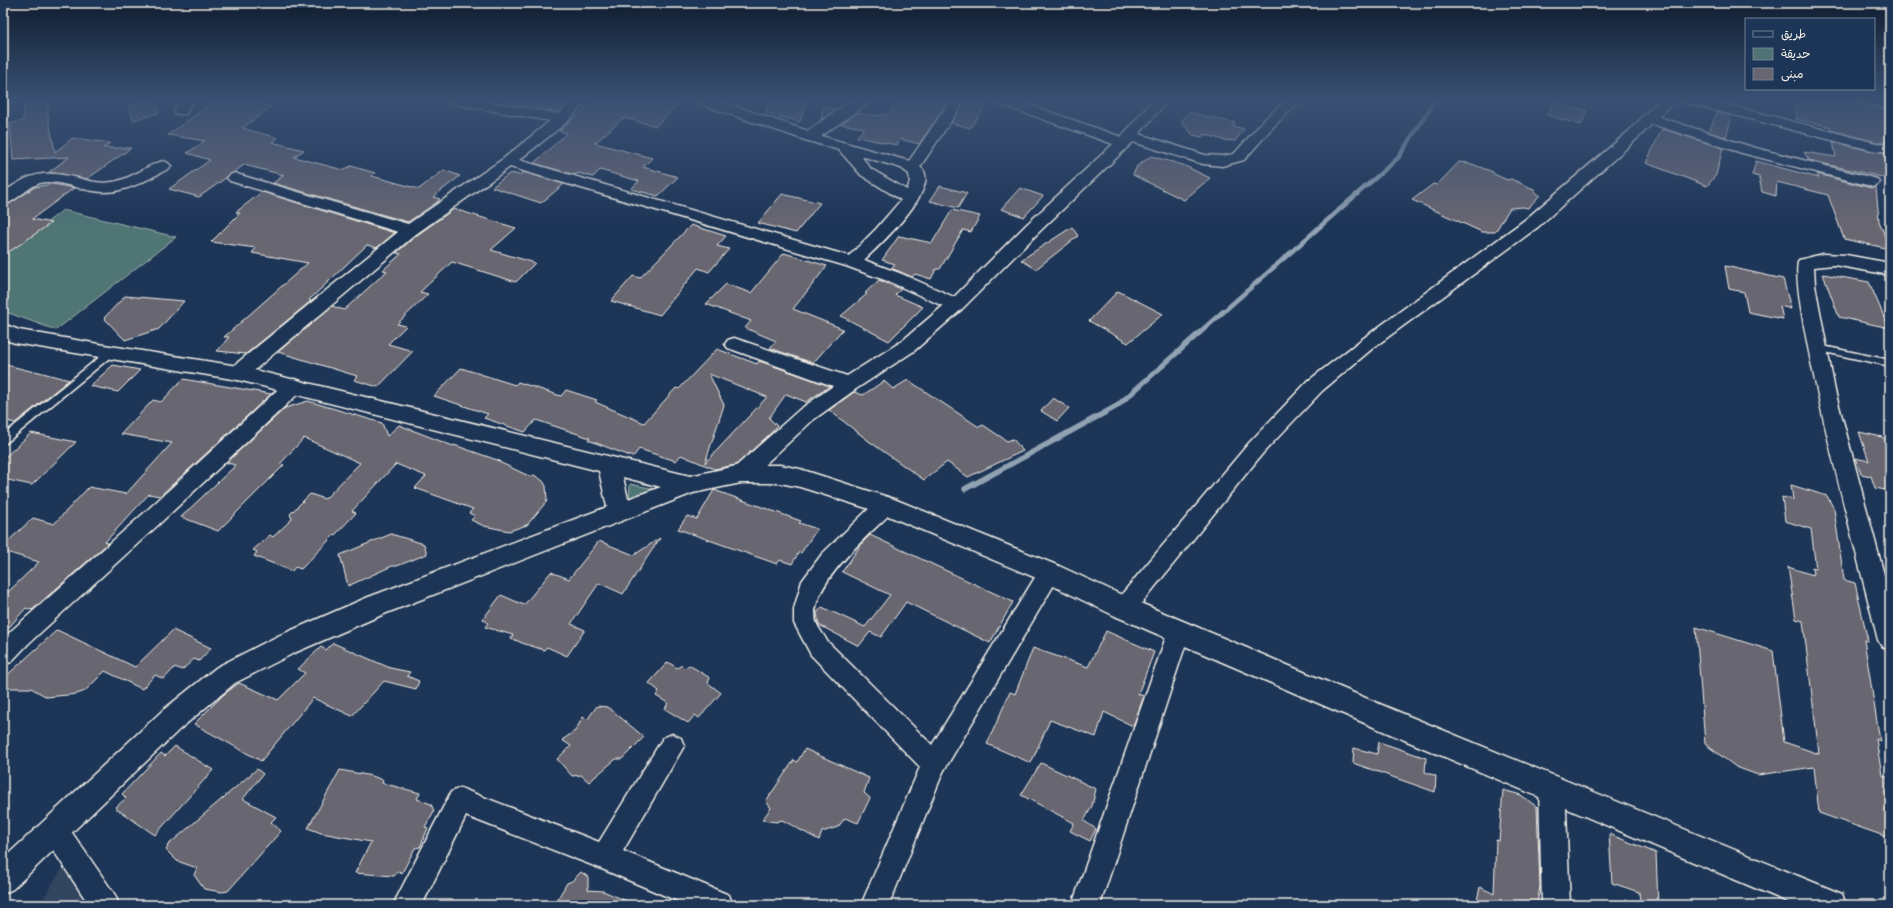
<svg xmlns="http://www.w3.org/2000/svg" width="1893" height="908" font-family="'Indie Flower','Playpen Sans Arabic',sans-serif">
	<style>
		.built { fill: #33445f }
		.green { fill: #507475; stroke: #a2b2ae }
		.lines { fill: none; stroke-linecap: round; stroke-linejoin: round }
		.stream-far1 { stroke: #91a2b3; stroke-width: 4.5 }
		.stream { stroke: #91a2b3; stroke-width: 5.5 }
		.building { fill: #676671; stroke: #f4f1e8; fill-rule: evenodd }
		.service-casing { stroke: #f4f1e8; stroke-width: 3 }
		.minor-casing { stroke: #f4f1e8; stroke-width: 3 }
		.tertiary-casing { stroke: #f4f1e8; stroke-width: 3 }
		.service { fill: #1d3557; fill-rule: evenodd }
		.minor { fill: #1d3557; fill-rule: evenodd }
		.tertiary { fill: #1d3557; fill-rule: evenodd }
	</style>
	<rect width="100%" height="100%" fill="#1d3557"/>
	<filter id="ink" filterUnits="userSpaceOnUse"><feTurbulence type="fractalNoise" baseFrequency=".025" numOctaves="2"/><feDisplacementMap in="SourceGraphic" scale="8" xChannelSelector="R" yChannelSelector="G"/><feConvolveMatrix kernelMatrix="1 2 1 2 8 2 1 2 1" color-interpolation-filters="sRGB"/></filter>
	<g filter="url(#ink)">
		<!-- built -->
		<path class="built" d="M66 862 89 905H39Z"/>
		<!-- green -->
		<path class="green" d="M498 99H566L558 112Z
			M63 210 176 237 56 330 3 311V256Z
			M630 484 655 489 629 500Z"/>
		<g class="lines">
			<!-- stream-far1 -->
			<path class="stream-far1" d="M1223 312 1398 158 1436 99"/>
			<!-- stream -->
			<path class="stream" d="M965 489 1117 406 1224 311"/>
		</g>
		<!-- building -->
		<path class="building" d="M155 99 159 113 133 120 129 105Z
			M217 99H268L261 104 271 107 242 128 278 138 272 142 304 150 294 157 343 170 351 166 375 173 372 176 419 189 444 170 460 176 433 197 440 199 436 203 408 222 273 183 284 175 244 165 199 197 169 189 210 160 187 153 205 141 168 135Z
			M597 99H683L656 126 623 118 595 143 652 158 643 167 678 177 658 196 631 189 639 181 600 170 593 177 578 173 575 175 534 163 567 133 559 131Z
			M771 99 807 101 800 122 765 112Z
			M899 99H969L988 103 970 128 951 123 962 106 959 102H948L919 144 900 139 897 145 857 137 864 128 841 124 857 113 879 116 880 114 888 115Z
			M1796 99H1805L1823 104 1824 99H1855L1858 103 1890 110V142H1876L1831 130V127L1796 119Z
			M48 100V116L55 152 73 138 110 143 103 148H131L87 179 49 172 69 157 13 160 10 124 23 121 24 106Z
			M1554 102 1587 111 1581 125 1547 115Z
			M823 107 836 109 821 120Z
			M1189 112 1235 123 1233 126 1244 129 1235 141 1223 140 1204 134 1202 137 1193 135 1181 122Z
			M1717 112 1732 116 1726 137 1709 132Z
			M1662 129 1723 148 1716 175 1707 186 1646 163Z
			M1833 142 1871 151 1890 153V179L1809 160 1804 152 1836 157Z
			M1151 156 1183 165 1210 178 1184 200 1133 175 1137 166Z
			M1756 161 1819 178 1817 174 1871 188 1876 187 1879 221 1890 249 1844 239 1828 195 1777 182 1776 196 1762 192 1759 177 1752 175Z
			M1459 162 1469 163 1493 172 1494 174 1507 180 1511 179 1536 190 1534 192 1540 195 1528 208 1523 207 1510 208 1495 232H1482L1412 200 1433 184 1437 185Z
			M523 172 564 184 541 203 492 187 510 173 520 175Z
			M52 184 74 188 32 219 51 223 3 256V208L35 187Z
			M940 186 967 193 958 208 930 201Z
			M1020 188 1043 196 1024 217 1001 209Z
			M262 192 395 233 377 248 367 245 309 300 311 301 246 354 217 351 229 337H224L308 263 252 253 256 248 211 242 240 213 236 212Z
			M782 194 820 203 796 233 758 223Z
			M454 209 516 228 491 250 535 263 516 282 452 262 420 292 428 294 397 324 406 326 388 344 413 351 378 387 354 380 357 376 278 352 332 306 344 310 387 271 383 270 401 254 396 253 417 235Z
			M952 210 980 216 971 232 963 230 940 269H936L931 279 915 274 912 277 891 268 895 264 882 260 899 236 932 243Z
			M691 225 726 236 717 246 729 249 709 272 698 268 660 315 611 301 633 276 640 278Z
			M1072 227 1078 236 1036 269 1021 260Z
			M784 253 827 266 793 309 843 329 813 363 770 348 776 341 745 328 751 321 706 304 726 284 751 293Z
			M1725 266 1783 279 1791 309 1780 306 1783 319 1748 312 1744 292 1729 289Z
			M1823 274 1869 282 1889 328 1839 317Z
			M879 280 901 289 895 295 923 307 889 341 841 316 867 294 865 293Z
			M1118 291 1163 314 1128 343 1089 321Z
			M125 296 184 301 159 329 125 340 104 318Z
			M717 349 757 364 759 361 830 386 806 402 786 394 769 418 777 426 771 433 736 465 714 469 681 455 676 461 639 449 633 457 588 440 590 438 536 420 525 432 484 418 488 414 434 396 461 368 515 385 518 382 561 396 566 390 597 400 595 402 644 423 676 388 679 389ZM709 374 767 397 705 463 724 405Z
			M3 364 34 372 35 371 69 380 15 423 3 420Z
			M113 365 140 370 118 392 90 386Z
			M183 379 271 394 160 496 149 494 105 542 108 543 106 545 32 610 26 608 3 634V597L39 562 3 551V546L33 518 54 524 89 487 126 494 172 443 121 434 153 400 161 402Z
			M908 380 979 427 983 425 1007 441 1013 439 1023 451 968 477 947 462 924 480 870 442 829 410 854 392 863 395 884 381 893 389Z
			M1053 398 1069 408 1057 421 1041 411Z
			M308 401 382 423 387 436 399 425 453 446 454 445 500 461 499 462 531 477 534 475 543 481 546 486 547 501 527 525 509 531 484 526 471 520 475 516 469 513 473 509 415 488 426 476 396 464 352 511 356 513 334 536V535L301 569 295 567 292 571 254 556 257 552 253 550 270 535 273 537 292 519 290 514 310 494 325 499 360 463 304 438 280 464 284 465 218 531 181 517 236 465 226 463 285 408Z
			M1859 432 1882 437 1890 442V491L1875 488 1871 476 1861 474 1855 458 1869 461Z
			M31 433 76 442 32 485 3 479V459Z
			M1791 485 1827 496 1834 509 1844 580 1855 583 1868 641 1864 640 1880 741 1876 739 1882 775 1890 778V838L1819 813 1814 767 1758 775 1736 767 1705 744 1696 627 1773 651 1784 742 1819 754 1803 621 1796 619 1788 567 1813 575 1812 568 1816 569 1811 529 1785 521 1782 497 1793 500Z
			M714 490 801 521 799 523 817 529 801 553 799 552 792 564 780 560 777 564 678 529 687 516 697 519Z
			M391 534 424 544 427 554 397 566H392L348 586 340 555Z
			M870 535 1013 602 990 643 906 602 881 637 870 632 859 646 819 625 817 613 822 607 865 627 890 595 842 572 862 543Z
			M660 538 623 594 599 583 571 624 585 630 567 656 547 647 544 650 522 643 511 638 513 635 485 627 488 623 483 619 501 595 524 605 551 572 569 579 599 541 634 555Z
			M57 630 135 667 173 630 211 648 199 661 194 659 182 670 175 667 164 679 155 675 142 689 105 671 85 691 77 694 47 697 31 688H3V679Z
			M1106 631 1154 652 1138 694 1144 696 1133 726 1104 712 1096 737 1050 720 1031 763 987 744 1010 692 1015 694 1033 648 1088 667Z
			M333 643 390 668 410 672 407 676 419 681 416 689 384 681 352 716 313 698 261 761 194 724 223 695 239 683 278 700 305 673 298 669 321 647 326 650Z
			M668 662 677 668 682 665 685 668 689 665 710 678 708 683 721 693 699 718 695 715 688 723 665 709 668 703 656 696 659 691 649 683Z
			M597 706 608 707 644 737 622 759H616L589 782 581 775 572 776 557 759 571 746 562 740 575 731 583 717 587 720Z
			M1379 742 1426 758 1425 772 1436 776 1435 792 1353 763 1354 748 1377 754Z
			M175 746 213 770 155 835 115 808 126 798 122 794 161 753 165 756Z
			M805 749 869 778 864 793 870 798 858 823 845 818 838 827 822 832 819 840 782 820 776 822 762 820 771 808 766 801 794 760 797 762Z
			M1041 763 1096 789 1092 806 1084 821 1096 829 1090 841 1070 831 1074 823 1021 795Z
			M257 769 263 774 243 799 276 817 271 822 281 831 228 891 222 892 204 889 194 875 197 868 177 861 166 850 168 847 167 846Z
			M340 770 372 776 383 780 382 783 420 793 417 799 431 804 434 811 425 827 428 828 420 847 415 848 402 873 398 871 394 876 355 873 371 842 321 833 308 828Z
			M1503 790 1521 795 1537 807 1540 886 1537 905H1476L1480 887 1494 894 1496 840 1499 841Z
			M1609 834 1656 853 1658 905 1640 900 1639 892 1612 883Z
			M581 872 588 877V890L603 891 636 905H554L567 883 572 881Z"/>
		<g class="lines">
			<defs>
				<path id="service" d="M1818 345 1890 360V366L1815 350 1813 348 1815 346Z
					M110 350 113 351 115 353 113 355 6 443 3 444V435L107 351Z"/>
				<path id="minor" d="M179 99H193L186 114H176L174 111Z
					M442 99H473L559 114 573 99H588L567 122 519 160 849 256 876 229 901 200 861 175 839 150 805 140 695 102 693 99H714L808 131 846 104 856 99H874L821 136 909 161 949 103H959L961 106 920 167C945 185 877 248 864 260L902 274 954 297 1027 224 1113 144 994 102 992 99H1013L1121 137 1154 99H1169L1139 134 1205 155 1222 156 1234 154 1265 119 1288 99H1303L1275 125 1244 160 1222 166 1203 164 1133 142 1039 232 962 309 914 351 856 389 813 420 748 480 741 482 734 480 731 474 734 468 799 410 833 386 728 348 725 344 728 340 734 338 740 340 847 376 902 341 943 306 890 282 846 266 510 167 416 234 245 378 238 380 231 378 229 373 231 368 398 232 230 181 227 178 230 175 235 173 240 175 408 224 503 159 550 121 449 103 444 102ZM861 156 901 168 909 174 910 182 907 190 871 169Z
					M1660 99H1675L1659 117 1752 147 1877 179 1880 182 1877 185 1872 187 1867 185 1742 153 1652 124 1639 137 1538 227 1373 348 1322 391 1263 453 1132 615 1124 618 1116 615 1113 608 1116 601 1249 443 1308 381 1361 340 1526 219 1629 131Z
					M1681 99H1705L1876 143 1890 144V152L1871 150 1683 102Z
					M1856 99H1882L1890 101V109L1858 102Z
					M163 161 168 163 171 166 168 169C144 181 121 196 94 191 78 189 62 181 46 182 29 183 19 201 3 205V193C30 172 45 170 78 178 89 181 100 184 112 182 130 180 145 166 163 161Z
					M1823 254 1846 255 1890 263V275L1834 265 1814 267 1815 285 1835 391 1890 597V650L1882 647 1878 640C1867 593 1784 284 1799 260Z
					M294 379 301 381 303 386 301 391 157 526 28 644 11 662 3 665V639L12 630 143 514 287 381Z
					M886 497 893 499 896 505 893 511C870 534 807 586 816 622 818 628 824 635 827 641L932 745 1042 566 1050 564 1058 566 1061 573 943 772 889 905H861L920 767 811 655 794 623V609L802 581 822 554 879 499Z
					M1179 621 1187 624 1190 631 1100 905H1072L1168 631 1171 624Z
					M672 734 681 738 684 746 623 851 729 895 733 905H687L602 869 466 816 422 905H393L451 792 460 788 599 842 663 738Z
					M1552 776 1561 779 1565 788 1570 905H1542L1539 788 1543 779Z
					M55 817 64 821 115 895 119 905H89L46 839 42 830 46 821Z"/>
				<path id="tertiary" d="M3 324 19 330 110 346 238 366 690 476 741 465H780L800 469 894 499 1059 566 1133 600 1394 710 1842 894 1846 905H1795L1376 728 1115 616 1041 580 879 512 800 487 780 483H741L693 493 384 614 294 653 235 683 180 729 13 889 3 894V859L162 711 217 667 276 637 366 598 607 507 599 471 238 380 15 343 3 339ZM623 477 661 487 628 499Z"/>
			</defs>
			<!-- service casing -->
			<use href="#service" class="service-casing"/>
			<!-- minor casing -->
			<use href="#minor" class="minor-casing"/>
			<!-- tertiary casing -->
			<use href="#tertiary" class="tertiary-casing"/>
			<!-- service -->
			<use href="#service" class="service"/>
			<!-- minor -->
			<use href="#minor" class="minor"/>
			<!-- tertiary -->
			<use href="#tertiary" class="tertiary"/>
		</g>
	</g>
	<!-- sky -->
	<linearGradient id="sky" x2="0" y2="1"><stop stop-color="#101d30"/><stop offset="0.44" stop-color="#3a5174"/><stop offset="1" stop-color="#3a5174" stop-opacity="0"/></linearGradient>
	<rect width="1893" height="226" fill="url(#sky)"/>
	<!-- margin -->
	<rect width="1893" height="908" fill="none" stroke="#1d3557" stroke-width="16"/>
	<rect x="8" y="8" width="1877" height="892" fill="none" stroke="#f4f1e8" stroke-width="1.5" filter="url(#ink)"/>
	<!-- legend -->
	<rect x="1745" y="18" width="130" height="72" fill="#1d3557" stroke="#738091"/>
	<rect x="1753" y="31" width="20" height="6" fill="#1d3557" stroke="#738091"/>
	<text x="1781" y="38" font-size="12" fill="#f4f1e8">طريق</text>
	<rect x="1753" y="48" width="20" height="12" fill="#507475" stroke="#738091"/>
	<text x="1781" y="58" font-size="12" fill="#f4f1e8">حديقة</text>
	<rect x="1753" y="68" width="20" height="12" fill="#676671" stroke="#738091"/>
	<text x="1781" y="78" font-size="12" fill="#f4f1e8">مبنى</text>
</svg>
